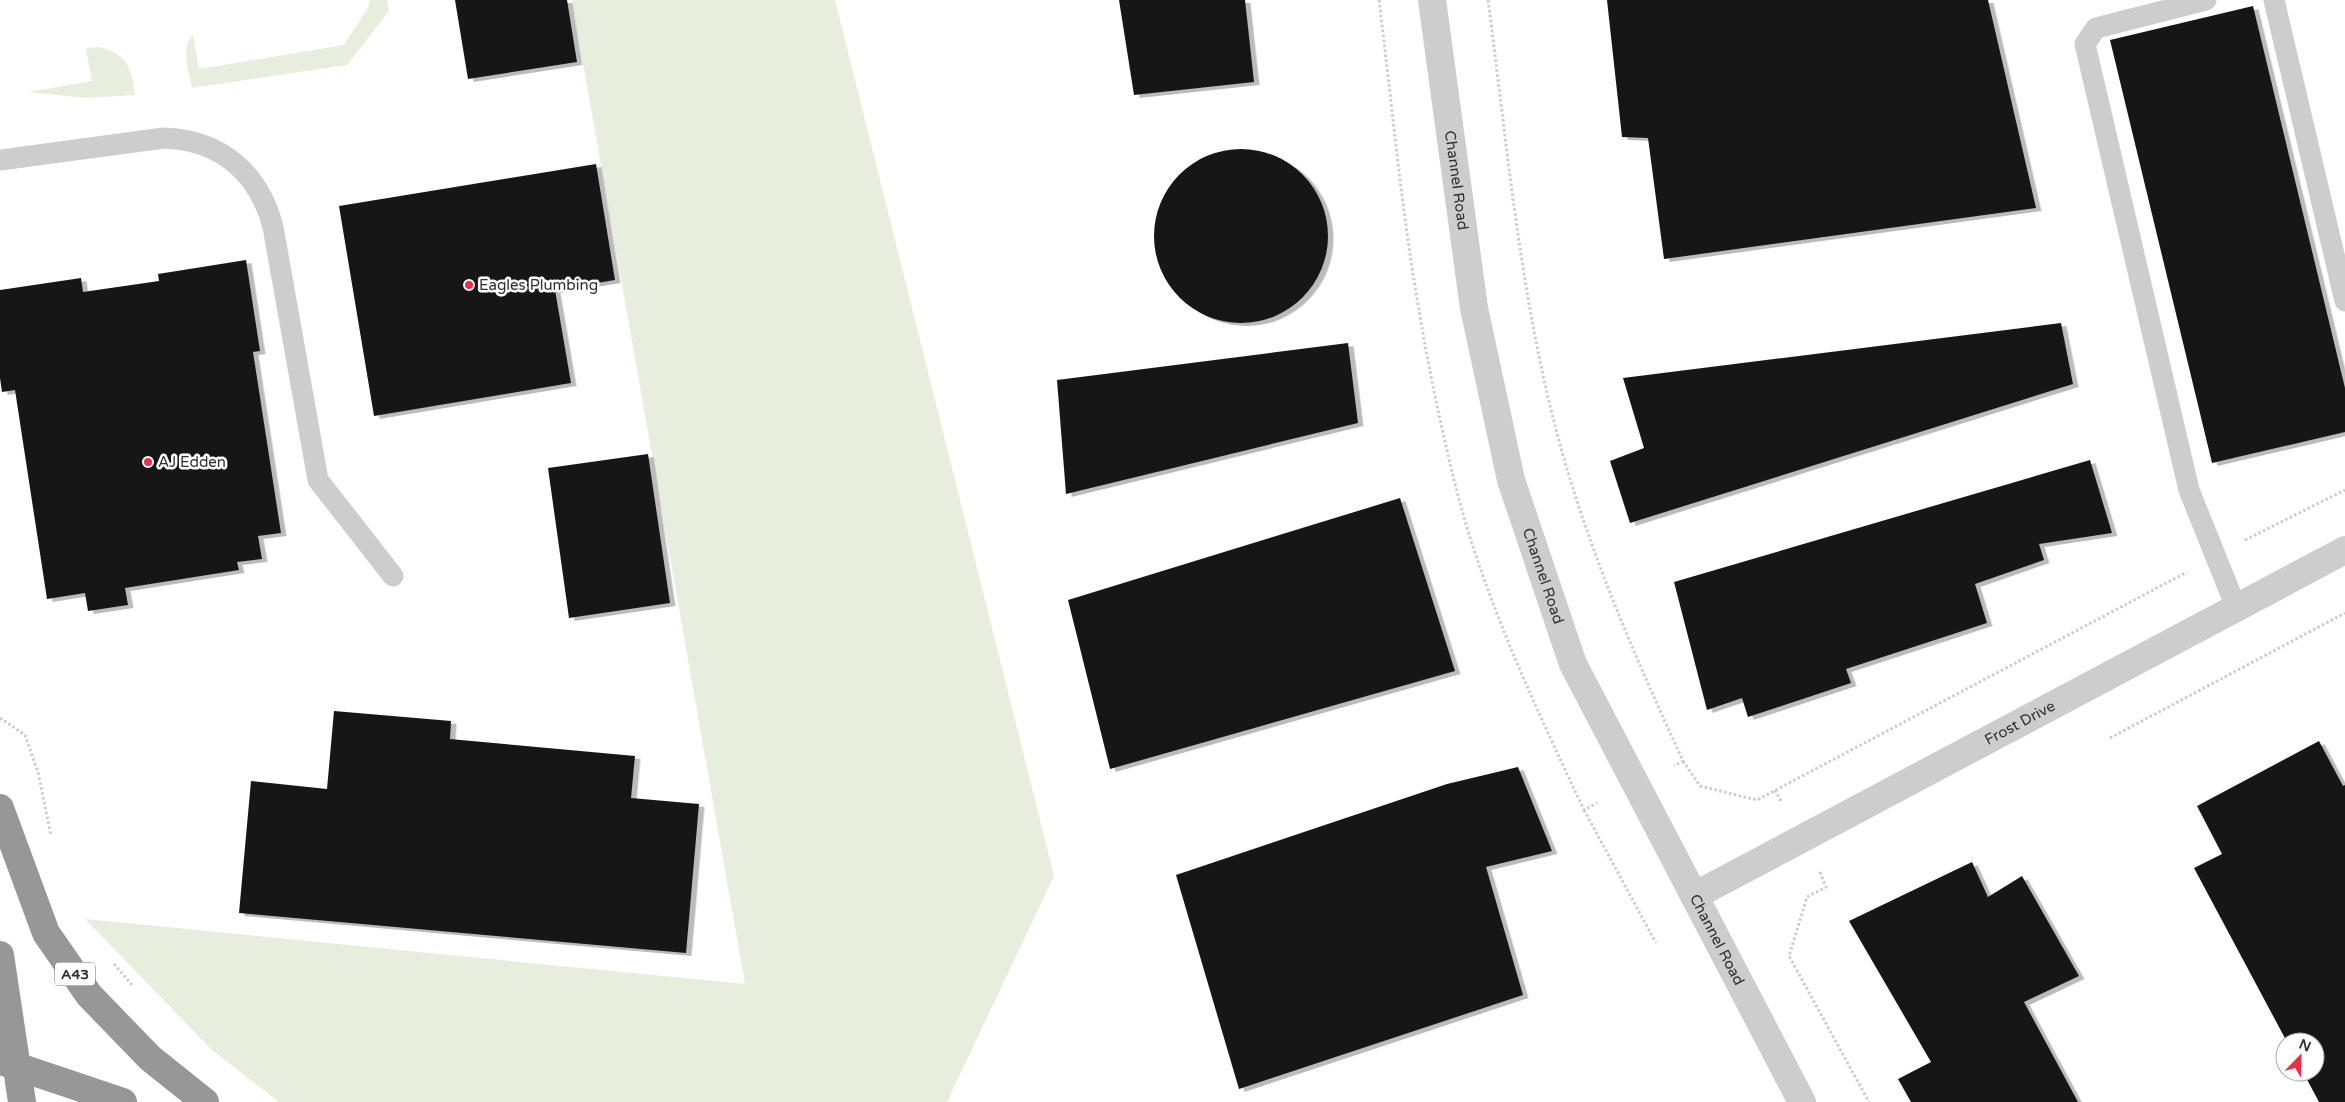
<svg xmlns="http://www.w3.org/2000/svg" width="2345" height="1102" font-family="'Varela Round',sans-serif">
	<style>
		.green { fill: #e7eede }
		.building { fill: #171717; filter: url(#shadow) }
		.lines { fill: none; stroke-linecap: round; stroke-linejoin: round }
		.path { stroke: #cdcdcd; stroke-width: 3; stroke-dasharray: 2.5 2.5; stroke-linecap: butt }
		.lane { stroke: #cdcdcd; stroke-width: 21 }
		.street { stroke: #cdcdcd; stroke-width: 28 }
		.highway { stroke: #979797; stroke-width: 28 }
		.poi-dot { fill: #ec2e47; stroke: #fff; stroke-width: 2 }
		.labels { text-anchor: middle; stroke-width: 5; stroke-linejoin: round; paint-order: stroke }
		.shield { fill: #fff; stroke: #6e6e6e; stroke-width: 1 }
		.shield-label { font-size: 14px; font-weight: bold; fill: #303030 }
		.street-label { font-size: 15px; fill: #303030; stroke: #fff }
		.poi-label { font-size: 15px; fill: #303030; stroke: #fff; text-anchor: start }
	</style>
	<defs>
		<filter id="shadow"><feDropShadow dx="5.5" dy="3" stdDeviation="0" flood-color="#0004"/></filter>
	</defs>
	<rect width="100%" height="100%" fill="#fff"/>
	<!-- green -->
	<path class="green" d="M369 0H387L389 11 347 65 192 88C189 73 180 47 193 35L199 69 344 45 369 6Z
		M572 0H835L1054 876 947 1102H279L212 1050 85 919 745 984Z
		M100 47C129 56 131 68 135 95L85 98 28 92 92 81 86 48Z"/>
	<!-- building -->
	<path class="building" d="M455 0H567L577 62 468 79Z
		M1119 0H1245L1254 82 1134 95Z
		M1607 0H1988L2036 208 1664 259 1648 138 1622 137Z
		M2253 6 2345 388V432L2212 463 2110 40Z
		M1154 236a87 87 0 1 1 174 0a87 87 0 1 1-174 0Z
		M596 164 615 280 555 290 571 383 374 416 339 206Z
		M246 260 260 351 253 352 281 533 258 536 262 559 237 562 239 570 125 588 128 605 88 611 85 593 47 599 15 390 2 392 0 378V290L81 278 83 292 159 281 158 274Z
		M2061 323 2073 384 1630 523 1610 461 1644 448 1623 378Z
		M1348 343 1358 423 1066 494 1057 380Z
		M648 454 670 603 569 618 548 468Z
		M2090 460 2112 533 2039 544 2044 560 1975 584 1987 623 1846 669 1851 683 1748 717 1742 698 1707 710 1674 582Z
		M1400 498 1455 671 1110 769 1068 600Z
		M334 711 451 721 450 739 635 756 631 798 699 804 686 953 239 913 251 781 327 789Z
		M2319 741 2343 786 2345 785V1102H2319L2303 1072H2315V1042H2287L2194 868 2222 854 2197 806Z
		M1518 767 1552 851 1486 867 1523 995 1239 1089 1176 875 1447 784Z
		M1972 862 1988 897 2022 876 2079 976 2024 1002 2078 1102H1911L1898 1079 1931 1062 1849 921Z"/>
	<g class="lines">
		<!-- path -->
		<path class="path" d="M1379 0C1392 103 1401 208 1419 310 1429 371 1442 432 1457 492 1486 603 1536 708 1584 810L1597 803
			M1488 0C1508 151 1521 308 1563 455 1593 561 1637 661 1683 761L1674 766
			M2245 540 2345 490
			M0 718 25 735 38 772 51 836
			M2110 738 2345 613
			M1683 761 1700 786 1757 800 2187 572
			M1775 790 1781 801
			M1584 810 1656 943
			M1820 872 1826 887 1807 897 1789 956 1869 1102
			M114 964 133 986"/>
		<!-- lane -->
		<path class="lane" d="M2206 0 2096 28 2085 44 2189 490 2236 607
			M2274 0 2345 301
			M0 160 164 138C221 140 259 173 273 227L318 480 393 576"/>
		<!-- street -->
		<g class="street">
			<path id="s1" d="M1432 0 1474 308 1511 480 1573 664 1802 1102"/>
			<path id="s2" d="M1694 896 2345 550"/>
		</g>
		<!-- highway -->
		<path class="highway" d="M0 808 46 933 89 995 150 1058 205 1102
			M0 955 22 1102
			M4 1062 123 1102"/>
	</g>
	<!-- markers -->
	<g class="poi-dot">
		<circle cx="469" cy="285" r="5"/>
		<circle cx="148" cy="462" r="5"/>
	</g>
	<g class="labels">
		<!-- shield labels -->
		<rect class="shield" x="55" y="962.5" width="40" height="23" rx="4"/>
		<g class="shield-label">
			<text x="75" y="979">A43</text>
		</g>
		<!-- street labels -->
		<g class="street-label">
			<text dy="5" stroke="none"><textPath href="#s1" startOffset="182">Channel Road</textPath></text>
			<text dy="5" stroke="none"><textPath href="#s1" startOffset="588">Channel Road</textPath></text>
			<text dy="5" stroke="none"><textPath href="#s2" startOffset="369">Frost Drive</textPath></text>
			<text dy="5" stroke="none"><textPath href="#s1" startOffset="992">Channel Road</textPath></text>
		</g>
		<!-- poi labels -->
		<g class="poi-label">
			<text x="479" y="290">Eagles Plumbing</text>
			<text x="158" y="467">AJ Edden</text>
		</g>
	</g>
	<!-- north arrow -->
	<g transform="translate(2300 1057) rotate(23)"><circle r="24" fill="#ffffff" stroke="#acacac"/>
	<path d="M0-4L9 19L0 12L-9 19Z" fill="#ec2e47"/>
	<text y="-8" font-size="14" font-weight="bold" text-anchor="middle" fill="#303030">N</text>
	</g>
</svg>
